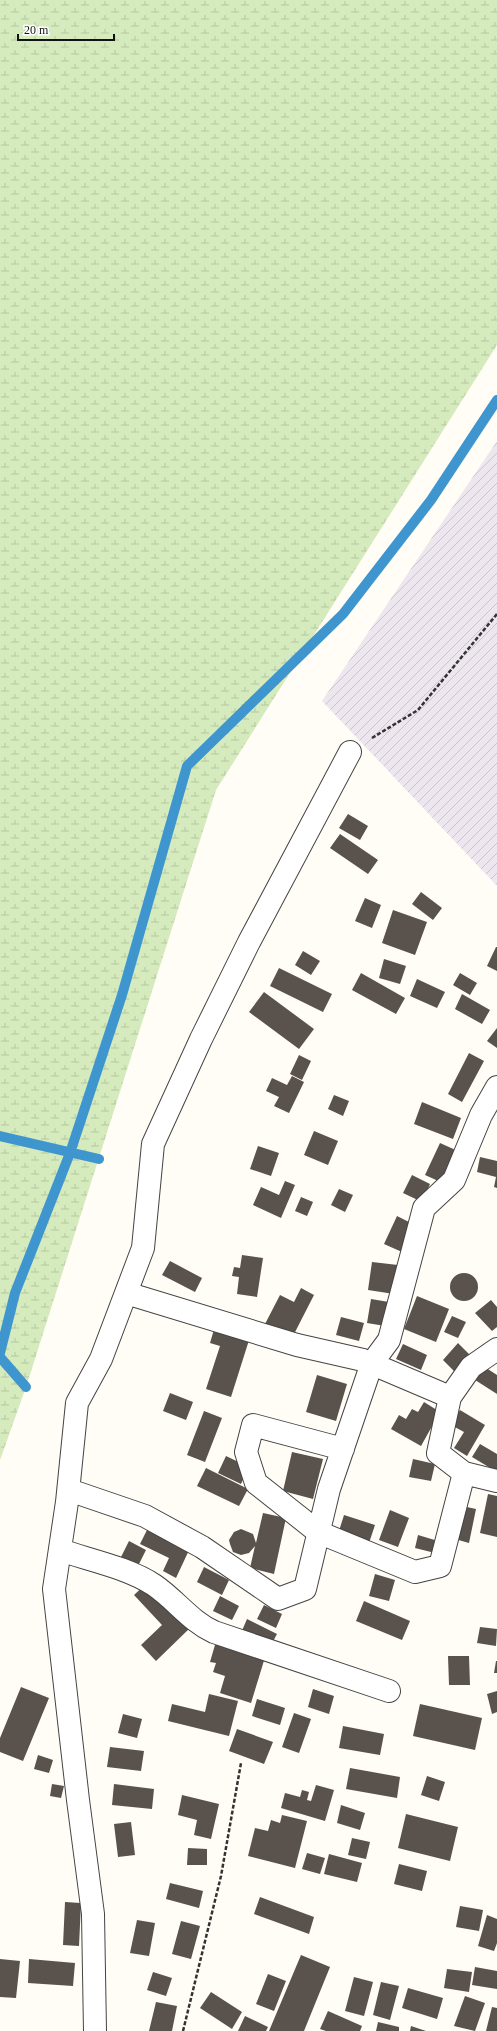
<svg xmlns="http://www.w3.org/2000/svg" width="497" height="2031" font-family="Georgia,serif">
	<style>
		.industrial { fill: url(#industrial-furrows) }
		.wetland { fill: url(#wetland-marsh) }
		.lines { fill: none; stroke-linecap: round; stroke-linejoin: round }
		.stream { stroke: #3f96cf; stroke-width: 10 }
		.building { fill: #5a524d }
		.street-casing { stroke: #444; stroke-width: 24 }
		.path { stroke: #333; stroke-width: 2.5; stroke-dasharray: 4 2; stroke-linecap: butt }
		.street { stroke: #fff; stroke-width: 22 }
	</style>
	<defs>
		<pattern id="industrial-furrows" width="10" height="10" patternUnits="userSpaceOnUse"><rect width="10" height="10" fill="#eee6ef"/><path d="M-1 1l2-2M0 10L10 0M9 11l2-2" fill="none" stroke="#cbc4cc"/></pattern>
		<pattern id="wetland-marsh" width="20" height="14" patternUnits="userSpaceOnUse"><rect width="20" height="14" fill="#d5ebbd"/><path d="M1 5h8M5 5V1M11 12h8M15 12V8" fill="none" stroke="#b6c8a1"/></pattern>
	</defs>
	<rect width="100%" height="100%" fill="#fffdf5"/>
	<!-- industrial -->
	<path class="industrial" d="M497 441V886L322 701Z"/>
	<!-- wetland -->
	<path class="wetland" d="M0 0H497V345L216 790 26 1387 0 1460Z"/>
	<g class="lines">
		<!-- stream -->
		<path class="stream" d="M0 1136 99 1159
			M0 1353 15 1293 70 1153 122 995 187 766 343 614 431 500 497 400
			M0 1357 26 1387"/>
	</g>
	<!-- building -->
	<path class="building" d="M348 814 368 826 360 840 339 828Z
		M340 834 378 860 368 874 330 848Z
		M421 892 442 908 433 920 412 904Z
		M365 898 381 905 372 928 355 921Z
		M393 910 427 922 415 955 382 943Z
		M496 947H497V971L487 966Z
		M303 951 320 961 311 975 295 965Z
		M384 959 406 966 400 984 379 978Z
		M279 968 332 994 323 1012 270 986Z
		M361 973 405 998 396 1014 352 990Z
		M460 973 477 983 470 995 453 985Z
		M417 979 445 992 437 1008 410 996Z
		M264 992 314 1029 299 1049 249 1012Z
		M462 994 490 1010 482 1024 455 1009Z
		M497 1028V1048L487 1041Z
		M469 1053 484 1061 462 1102 448 1094Z
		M299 1055 311 1061 302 1080 290 1074Z
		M292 1076 304 1082 289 1113 274 1106 279 1097 266 1091 272 1078 287 1085Z
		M334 1095 349 1101 343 1116 328 1109Z
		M422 1102 461 1118 453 1139 414 1124Z
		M314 1131 338 1141 328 1165 304 1155Z
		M440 1143 460 1152 445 1184 425 1175Z
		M258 1146 279 1153 271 1176 250 1169Z
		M480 1157 497 1161V1188L494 1187 496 1177 477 1172Z
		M412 1175 430 1184 422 1202 403 1193Z
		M285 1181 295 1185 281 1218 253 1205 261 1187 279 1195Z
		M339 1189 353 1195 345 1212 331 1205Z
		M301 1197 313 1202 307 1216 295 1211Z
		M397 1216 415 1225 402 1252 384 1244Z
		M242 1255 263 1258 257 1297 237 1294 239 1277 232 1276 234 1267 240 1268Z
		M170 1261 202 1278 195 1292 162 1275Z
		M372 1262 398 1265 394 1294 368 1290Z
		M450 1287a14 14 0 1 1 28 0a14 14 0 1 1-28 0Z
		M301 1288 314 1295 292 1338 265 1324 280 1295 294 1302Z
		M417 1296 449 1309 436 1342 404 1329Z
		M371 1299 389 1302 385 1326 367 1323Z
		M491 1300 497 1307V1327L492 1331 475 1313Z
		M452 1316 466 1322 458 1338 444 1332Z
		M341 1317 364 1323 359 1341 336 1335Z
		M215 1326 250 1337 231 1397 206 1389 220 1346 210 1343Z
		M458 1343 470 1355 455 1372 443 1360Z
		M403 1344 427 1355 421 1370 396 1359Z
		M480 1364 497 1375V1394L472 1378Z
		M317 1375 347 1384 336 1421 306 1412Z
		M170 1393 193 1402 186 1420 163 1411Z
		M424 1402 440 1412 421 1446 391 1429 399 1415 406 1419 412 1409 418 1412Z
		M460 1410 485 1425 467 1456 454 1448 464 1432 451 1425Z
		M204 1411 222 1418 205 1462 187 1455Z
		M480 1444 497 1454V1472L472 1457Z
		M292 1452 323 1459 313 1499 283 1491Z
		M226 1456 249 1467 241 1484 218 1473Z
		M413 1459 435 1464 431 1481 409 1477Z
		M206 1468 248 1489 239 1506 197 1486Z
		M488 1494 497 1496V1537L480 1533Z
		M462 1506 476 1509 469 1543 455 1539Z
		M390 1510 409 1518 398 1547 379 1540Z
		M263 1513 286 1518 274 1574 250 1568 255 1546 249 1553 241 1555 233 1552 230 1544 229 1540 234 1532 241 1529 253 1534 256 1543Z
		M344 1515 375 1525 369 1543 338 1534Z
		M148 1528 190 1548 176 1578 163 1571 169 1558 140 1544Z
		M418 1535 438 1541 435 1553 415 1548Z
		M129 1541 146 1550 137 1568 120 1559Z
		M204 1567 229 1580 222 1595 197 1582Z
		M375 1574 395 1580 389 1601 369 1596Z
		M148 1582 191 1627 156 1661 141 1645 162 1625 134 1595Z
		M220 1596 239 1606 232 1620 213 1611Z
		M364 1601 410 1621 402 1640 356 1621Z
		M264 1605 282 1614 276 1628 257 1619Z
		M247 1619 277 1634 270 1647 241 1633Z
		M480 1627 497 1629 496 1646 477 1643Z
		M217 1638 266 1654 251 1703 220 1693 225 1676 213 1672 216 1663 210 1662Z
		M448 1656H469L470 1685H449Z
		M496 1661H497V1673H494Z
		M21 1687 49 1698 23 1761 0 1752V1738Z
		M313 1689 334 1696 329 1714 308 1707Z
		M497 1691V1712L492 1714 487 1694Z
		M209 1694 238 1701 229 1736 168 1721 172 1704 205 1712Z
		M257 1699 285 1708 280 1725 252 1716Z
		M420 1704 482 1718 475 1750 413 1736Z
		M294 1713 311 1719 299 1753 282 1747Z
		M123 1714 142 1719 137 1738 118 1733Z
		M343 1726 384 1734 380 1755 339 1748Z
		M237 1729 273 1742 264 1764 229 1751Z
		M110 1747 144 1751 141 1771 107 1767Z
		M38 1755 53 1760 49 1773 34 1769Z
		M350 1768 400 1777 397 1798 346 1789Z
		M427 1776 445 1782 439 1801 421 1795Z
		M52 1784 64 1786 61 1798 50 1796Z
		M114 1784 154 1789 152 1809 112 1805Z
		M316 1785 334 1790 325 1821 281 1808 285 1793 300 1797 302 1790 309 1792 307 1800 311 1801Z
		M182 1795 219 1804 211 1839 194 1835 197 1820 178 1815Z
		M341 1805 365 1813 360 1830 337 1823Z
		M406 1814 458 1827 450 1861 398 1848Z
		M282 1815 307 1821 295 1868 248 1856 255 1828 268 1831 271 1820 280 1823Z
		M131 1822 135 1855 118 1857 114 1824Z
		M352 1838 370 1842 366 1859 348 1855Z
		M188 1848 207 1849V1865H187Z
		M307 1853 325 1858 320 1874 302 1869Z
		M329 1854 362 1863 357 1882 324 1874Z
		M399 1864 427 1871 422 1891 394 1884Z
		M170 1883 203 1891 199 1908 166 1899Z
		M260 1897 314 1917 309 1934 254 1914Z
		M65 1902 81 1903 79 1946 63 1945Z
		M460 1906 483 1910 479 1931 456 1927Z
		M487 1915 497 1919V1943L494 1951 478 1946Z
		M137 1920 155 1923 149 1956 130 1953Z
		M181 1921 200 1926 191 1959 172 1954Z
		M301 1955 330 1967 304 2031H269Z
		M0 1959 20 1961 16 1998 0 1997Z
		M29 1959 75 1963 73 1986 28 1983Z
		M475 1967 497 1971V1989L472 1985Z
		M447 1969 472 1972 469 1992 444 1988Z
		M153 1972 172 1978 166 1996 147 1990Z
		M268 1974 286 1981 274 2011 256 2004Z
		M354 1977 373 1982 364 2016 345 2011Z
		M381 1982 399 1986 390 2020 373 2015Z
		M408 1988 443 1998 437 2019 402 2008Z
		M211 1992 242 2012 232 2029 200 2008Z
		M465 1996 485 2003 475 2031 454 2026Z
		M156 2002 177 2006 172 2031H149Z
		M492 2007 497 2008V2031H486Z
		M328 2011 362 2026 360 2031H326L320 2029Z
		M245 2016 268 2027 266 2031H238Z
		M378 2022 399 2027V2031H376Z
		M411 2026 426 2031H410Z"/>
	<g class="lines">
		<defs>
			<path id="street" d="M126 1293 297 1345 363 1360 450 1397 438 1453 464 1473 497 1481
				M450 1397 471 1367 497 1349
				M343 1449 253 1425 246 1452 256 1483 318 1532 415 1572 440 1566 464 1473
				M69 1490 145 1516 202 1547 278 1599 305 1589 329 1489 372 1363 389 1340 424 1208 454 1180 481 1115 497 1087
				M60 1550C89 1560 129 1568 154 1585 176 1600 190 1621 214 1632L389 1691
				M95 2031 93 1914 78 1800 54 1589 67 1502 77 1403 101 1359 143 1248 153 1144 201 1039 249 942 350 752"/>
		</defs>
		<!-- street casing -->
		<use href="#street" class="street-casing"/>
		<!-- path -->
		<path class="path" d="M372 738 418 710 497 614
			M183 2031 221 1876 241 1763"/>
		<!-- street -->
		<use href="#street" class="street"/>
	</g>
	<!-- scale -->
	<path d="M18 34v6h96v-6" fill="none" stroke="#111111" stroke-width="2"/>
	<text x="24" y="34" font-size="12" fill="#111111" stroke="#ffffff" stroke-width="3" paint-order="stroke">20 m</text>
</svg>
